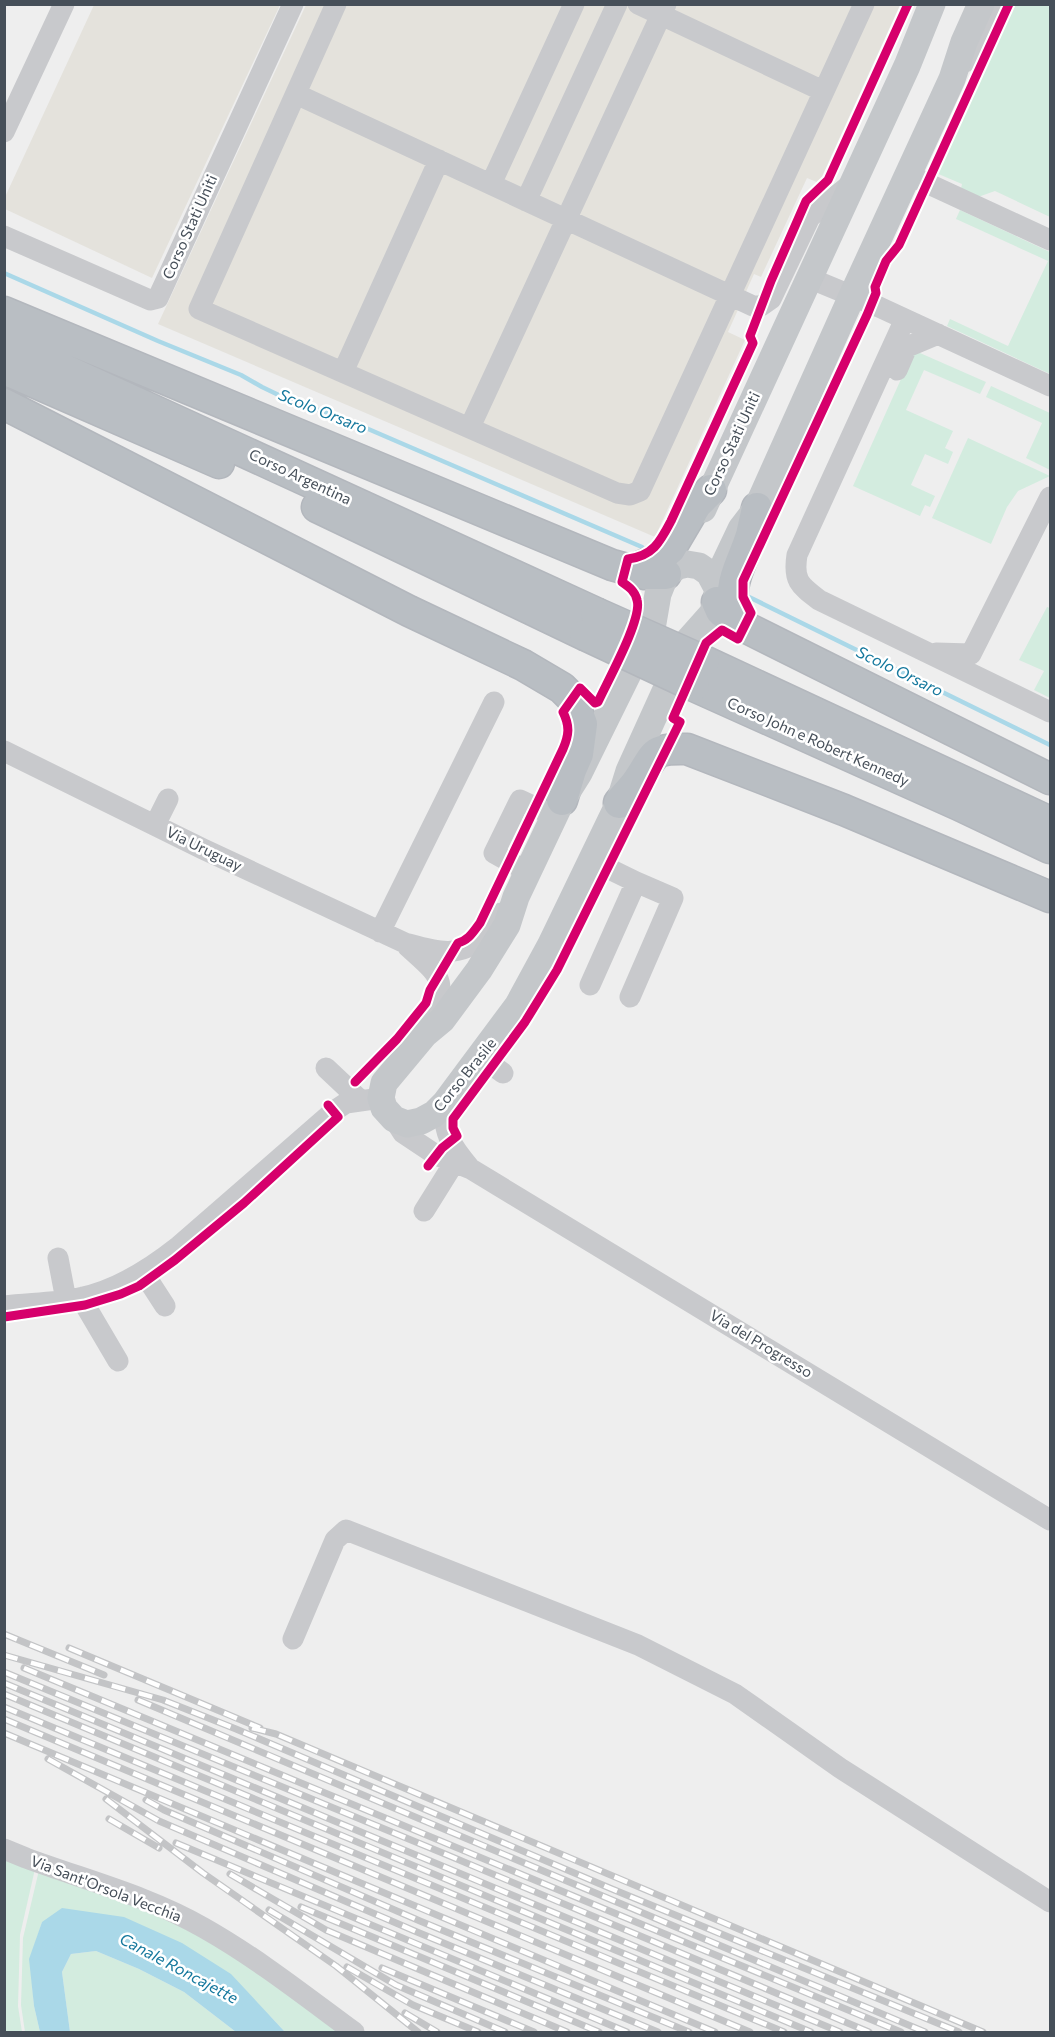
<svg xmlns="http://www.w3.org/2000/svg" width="1055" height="2037" font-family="Commissioner,sans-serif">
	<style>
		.commercial { fill: #e4e2dc }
		.green { fill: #d3ecdf }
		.water { fill: #aad8e8 }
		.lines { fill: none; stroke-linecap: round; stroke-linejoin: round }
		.stream { stroke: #aad8e8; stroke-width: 4.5 }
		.highway-casing { stroke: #b3b7bd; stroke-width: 33 }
		.minor { stroke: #c8c9cc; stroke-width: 21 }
		.major { stroke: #c4c7ca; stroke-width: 27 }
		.highway { stroke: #b9bec3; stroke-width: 30 }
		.rail-casing { stroke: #c3c4c6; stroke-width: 7 }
		.rail { stroke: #fff; stroke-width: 4.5; stroke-dasharray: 14; stroke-linecap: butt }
		.highway-bridge-casing { stroke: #b3b7bd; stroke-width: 33; stroke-linecap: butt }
		.highway-bridge { stroke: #b9bec3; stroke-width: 30 }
		.cycleway-casing { stroke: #fff; stroke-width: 13 }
		.cycleway { stroke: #d6006c; stroke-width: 9 }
		.labels { text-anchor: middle; stroke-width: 5; stroke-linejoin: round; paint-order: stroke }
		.street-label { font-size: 15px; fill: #464f59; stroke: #fff }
		.water-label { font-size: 16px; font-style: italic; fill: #15789d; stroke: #fff }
	</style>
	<rect width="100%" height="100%" fill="#eee"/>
	<!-- commercial -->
	<path class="commercial" d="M94 5H280L152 278 5 209V197Z
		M306 5H900L819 183 807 178 761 277 754 274 728 332 745 340 655 537 158 324Z"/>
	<!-- green -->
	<path class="green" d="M1006 5H1050V217L995 191 978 197 961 189 962 184 929 170Z
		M960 210 1050 252V374L947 326 950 319 1008 346 1048 261 956 219Z
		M919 339 920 353 986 382 980 394 924 370 906 410 953 431 945 448 953 452 948 464 925 454 911 485 935 496 930 507 925 505 920 516 853 486Z
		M991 386 1050 413V470L1026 458 1042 423 986 397Z
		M968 438 1050 476 1018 491 1007 507 991 544 932 518Z
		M1047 607 1050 608V698L1034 690 1044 671 1019 660Z
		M4 1857 35 1869 20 1935 18 2006 22 2032H5Z
		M39 1870 164 1916 253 1964 342 2032H285L270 2016 42 1922 30 1959 34 2006 40 2032H25L21 2005 23 1938Z
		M96 1951 139 1969 184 1992 236 2032H70L62 1972 71 1954Z"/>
	<!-- water -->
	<path class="water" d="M62 1908 124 1917 182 1943 231 1974 285 2032H236L184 1992 139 1969 96 1951 71 1954 62 1972 70 2032H40L34 2006 29 1959 42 1922Z"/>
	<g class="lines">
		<!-- stream -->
		<path class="stream" d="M4 273 158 341 241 375 262 387 289 400 345 419 642 547
			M749 597 1050 745"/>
		<defs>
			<path id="highway" d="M4 312 612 565 645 574H666
				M4 342 596 613
				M4 369 219 463
				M4 404 409 611 523 665 562 688 572 698 582 724 578 754 571 770 562 800
				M317 507 585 635
				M630 571 658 559 670 549 696 505 711 490
				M717 602 721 611 739 624 1050 779
				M739 624C724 583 740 571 751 535 753 526 755 517 757 508
				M704 661 1050 822
				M694 686 959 805 1050 848
				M619 803C625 795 633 788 638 780 656 754 650 748 687 749L844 810 1050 897"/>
		</defs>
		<!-- highway casing -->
		<use href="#highway" class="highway-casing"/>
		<!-- minor -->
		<path class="minor" d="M336 4 199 309 617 493 630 495 640 491 864 4
			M638 4 823 91
			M965 62 976 47 997 4
			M296 94 753 306H761L771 299 810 217 851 184
			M4 132 64 4
			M907 174 1050 240
			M491 184 574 4
			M526 201 617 4
			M4 236 150 300 158 298 293 4
			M809 278 879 307 1050 386
			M905 319 797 555C793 580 799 585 819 600L1050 712
			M897 370 907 347 938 334
			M343 372 439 160
			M470 427 666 4
			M936 653 971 654 1050 497
			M4 751 203 849 405 943C434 951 459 960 484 936 491 929 494 920 501 913
			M155 825 168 799
			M528 872 494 853 520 800 554 816
			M380 932 494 702
			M407 946C446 981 447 979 427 1028
			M590 985 636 882 591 860
			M630 997 673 898 636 882
			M481 1057 503 1073
			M326 1068 360 1100
			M445 1103C442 1133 452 1147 470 1168
			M394 1119 403 1133 436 1155 471 1169 1050 1520
			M424 1211 459 1155
			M58 1258 66 1300
			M143 1272 165 1306
			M83 1297 85 1305 118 1361
			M4 1306C29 1303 55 1303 79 1298 116 1291 150 1269 179 1246L334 1111 346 1103 381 1098
			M293 1639 335 1540 346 1530 638 1645 735 1694 840 1768 1050 1902
			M4 1849 26 1858C85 1880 149 1896 204 1928 257 1958 305 1996 354 2032"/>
		<!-- major -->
		<path class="major" d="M703 509 907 66 932 4
			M717 588 709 573 699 566 687 564 678 566 666 574 658 594 653 623 579 773 562 800 516 897 507 925 479 970 442 1020 424 1035 384 1083 381 1098 384 1108 394 1119 407 1124 421 1121 434 1114 445 1103 518 1005 550 946 619 803 629 771 688 641 712 614 717 602V588L722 569 741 529 757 508 852 296 952 79 964 42 981 4"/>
		<!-- highway -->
		<use href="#highway" class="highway"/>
		<defs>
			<path id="rail" d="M4 1634 104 1675
				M69 1648 260 1728
				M4 1655 163 1700 236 1729 612 1889 959 2032
				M24 1668 901 2032
				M4 1672 445 1854 869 2032
				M4 1683 840 2032
				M4 1694 811 2032
				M138 1700 925 2032
				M4 1707 784 2032
				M4 1719 750 2032
				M252 1728 276 1734 983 2032
				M4 1733 715 2032
				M48 1759 159 1821 417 1932 658 2032
				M106 1799 203 1873 336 1966 418 2032
				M146 1800 164 1810 420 1921 689 2032
				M109 1819 159 1848
				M176 1843 627 2032
				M230 1874 326 1930 567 2032
				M301 1907 599 2032
				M269 1910 396 1985 505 2032
				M347 1967 413 2005 478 2032
				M382 1968 534 2032
				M405 2013 437 2032"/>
		</defs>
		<!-- rail casing -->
		<use href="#rail" class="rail-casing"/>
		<!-- rail -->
		<use href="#rail" class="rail"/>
		<defs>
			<path id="highway-bridge" d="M596 613 704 661
				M585 635 694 686"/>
		</defs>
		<!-- highway-bridge casing -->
		<use href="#highway-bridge" class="highway-bridge-casing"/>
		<!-- highway-bridge -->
		<use href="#highway-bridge" class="highway-bridge"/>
		<defs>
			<path id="cycleway" d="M355 1082 397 1039 426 1003 430 990 458 943C469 940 473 932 480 923L563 749C569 735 570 726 563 712L580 688 595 703 598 702C607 682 643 618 637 600 635 591 629 587 622 582L628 559C653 556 660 542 671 521L753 343 750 336 771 281 806 201 828 180 908 4
				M428 1166 442 1148 457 1136 453 1128V1119L525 1022 557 970 680 722 673 718 706 643 722 630 738 639 751 613 743 597V581L867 315 876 293 875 287 886 261 899 245 1009 4
				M4 1317 85 1305 121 1294 139 1286 175 1260 244 1203 338 1117 328 1105"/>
		</defs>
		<!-- cycleway casing -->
		<use href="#cycleway" class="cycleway-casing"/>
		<!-- cycleway -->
		<use href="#cycleway" class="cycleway"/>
	</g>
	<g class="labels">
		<!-- street labels -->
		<g class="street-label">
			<text transform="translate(190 227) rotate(-66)" y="5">Corso Stati Uniti</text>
			<text transform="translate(732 444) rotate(-65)" y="5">Corso Stati Uniti</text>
			<text transform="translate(300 477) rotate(25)" y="5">Corso Argentina</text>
			<text transform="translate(818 742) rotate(24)" y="5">Corso John e Robert Kennedy</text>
			<text transform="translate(204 849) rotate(26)" y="5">Via Uruguay</text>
			<text transform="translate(465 1075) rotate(-51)" y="5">Corso Brasile</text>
			<text transform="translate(761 1344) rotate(31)" y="5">Via del Progresso</text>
			<text transform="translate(106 1889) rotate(21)" y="5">Via Sant'Orsola Vecchia</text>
		</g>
		<!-- water labels -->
		<g class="water-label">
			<text transform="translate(323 411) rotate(22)" y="6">Scolo Orsaro</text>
			<text transform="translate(900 671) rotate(26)" y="6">Scolo Orsaro</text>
			<text transform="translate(179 1968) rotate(28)" y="6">Canale Roncajette</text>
		</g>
	</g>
	<!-- border -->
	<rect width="1055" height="2037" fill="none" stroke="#464f59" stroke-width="12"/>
</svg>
